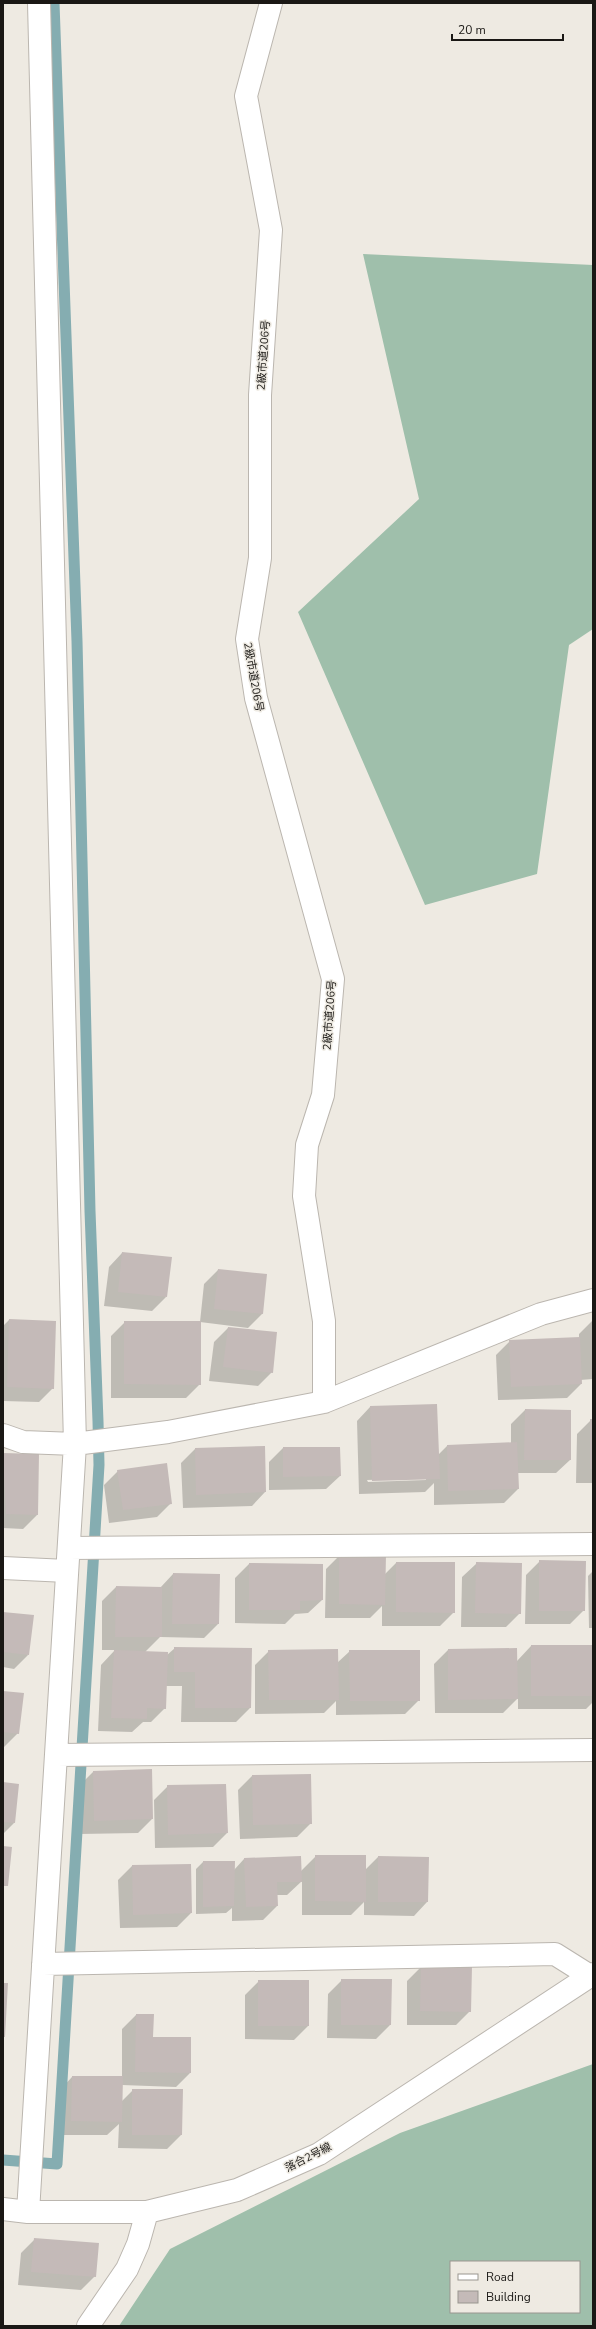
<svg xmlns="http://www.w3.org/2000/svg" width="596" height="2329" font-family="'Nunito Sans','Noto Sans JP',sans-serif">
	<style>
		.forest { fill: #9fbfab; fill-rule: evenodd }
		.shadow { fill: #0003; fill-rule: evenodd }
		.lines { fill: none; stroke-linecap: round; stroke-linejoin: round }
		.stream { stroke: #85adb1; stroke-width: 11 }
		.building { fill: #c4bab8 }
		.minor-casing { stroke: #bbb6af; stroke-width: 24 }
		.minor { stroke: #fff; stroke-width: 22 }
		.labels { text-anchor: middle; stroke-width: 3; stroke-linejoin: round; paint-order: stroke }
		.street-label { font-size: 11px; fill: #1a1815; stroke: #eeeae2 }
	</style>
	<rect width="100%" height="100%" fill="#eeeae2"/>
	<!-- forest -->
	<path class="forest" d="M363 254 593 265V629L569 645 537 874 425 905 298 612 419 499Z
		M593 2064V2326H119L170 2249 400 2133ZM451 2262H579V2312H451Z"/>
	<!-- shadow -->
	<path class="shadow" d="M122 1253 166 1297 152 1311 104 1306 109 1267Z
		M218 1270 266 1275 262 1314 248 1328 200 1322V1384L186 1398H111V1336L125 1322H200L204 1284Z
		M9 1320 55 1322 53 1388 39 1402 3 1401V1326Z
		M593 1320V1379L580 1380 581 1384 567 1398 498 1400 496 1355 510 1341 579 1338V1334Z
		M228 1328 272 1372 258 1386 209 1381 214 1342Z
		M370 1407 438 1455 447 1446 511 1443V1424L525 1410 570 1460 556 1473H517L518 1489 504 1503 434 1505V1483L425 1492 359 1494 357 1421ZM426 1478V1480L368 1482 367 1480Z
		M591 1420H593V1483H576L577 1434Z
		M283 1448 340 1476 326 1489 269 1490V1462Z
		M195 1449 265 1492 252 1506 183 1508 181 1463Z
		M3 1454 38 1455 37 1515 23 1529 3 1528Z
		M118 1471 171 1503 157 1517 109 1523 104 1485Z
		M340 1555 384 1575 396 1563 454 1612 440 1626H382V1606L370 1618H325L326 1569Z
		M540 1561 584 1610 570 1624H525L526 1575Z
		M249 1564 322 1600 308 1613 295 1614 285 1624 235 1623V1578Z
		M476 1564 520 1613 506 1627H461L462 1577Z
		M593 1571V1628H589L588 1576Z
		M173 1574 218 1624 204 1638 160 1637 145 1652 167 1655 175 1648 251 1649 250 1708 236 1722H181L182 1686H166L165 1708 151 1722H143L132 1732 98 1731 101 1665 115 1650H102V1601L116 1587 160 1588Z
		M3 1613 28 1655 14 1669 3 1667Z
		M531 1646H593V1702L586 1709H518V1698L503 1713H435L434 1664 448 1650 517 1661Z
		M269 1651 337 1663 350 1651 419 1700 405 1714 336 1715V1701L324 1713 255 1714V1665Z
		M3 1692 18 1733 4 1747H3Z
		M93 1772 152 1819 138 1833 80 1834 79 1786Z
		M252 1776 311 1823 297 1837 240 1839 238 1790Z
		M3 1783 14 1823 3 1834Z
		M168 1786 227 1833 213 1847 155 1848 154 1800Z
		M316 1856 365 1870 378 1857 427 1902 414 1916 364 1915V1902L351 1915H302V1881L287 1895H276L277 1906 263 1920 232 1921V1908L226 1913 196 1914V1869L203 1862 234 1870 244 1859 301 1871Z
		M190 1865 191 1913 177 1927 120 1928 118 1880 132 1866Z
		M421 1967 470 2011 456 2025H407V1981Z
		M342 1980 390 2025 376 2039 327 2038 328 1994Z
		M259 1981H308V2026L294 2040 245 2039V1995Z
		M136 2015 152 2038 190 2073 176 2087 122 2085V2101L133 2090 181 2135 167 2149 118 2148 119 2124 107 2135H58L59 2091 72 2077H122V2029Z
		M35 2239 95 2276 81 2290 18 2285 21 2253Z"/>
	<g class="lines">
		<!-- stream -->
		<path class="stream" d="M3 2160 57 2164 99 1465 98 1421 90 1211 77 641 54 3"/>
	</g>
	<!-- building -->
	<path class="building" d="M122 1252 172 1257 167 1297 118 1292Z
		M218 1269 267 1274 263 1314 214 1309Z
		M9 1319 56 1321 54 1389 7 1387Z
		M124 1321H201V1385L124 1384Z
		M228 1327 277 1332 273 1373 223 1367Z
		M580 1337 582 1384 511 1387 509 1340Z
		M437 1404 440 1479 372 1481 370 1406Z
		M525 1409 571 1410V1460H524Z
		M590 1419H593V1469H590Z
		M517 1442 519 1489 448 1491 447 1445Z
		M265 1446 266 1492 196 1495 195 1448Z
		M283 1447H340L341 1476 283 1477Z
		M3 1453 39 1454 38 1515 6 1514Z
		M167 1463 172 1504 123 1510 117 1470Z
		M339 1554H386L385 1605 339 1604Z
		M539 1560 586 1561 585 1611H539Z
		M396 1562H455V1613L396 1612Z
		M476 1562 522 1563 521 1614 475 1613Z
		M249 1563 323 1564V1600L300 1601V1610H249Z
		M173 1573 220 1574 219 1624H172Z
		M116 1586 162 1587V1637H115Z
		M3 1612 34 1615 29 1655 3 1652Z
		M531 1645H593V1696H531Z
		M174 1647 252 1648 251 1708H195V1672H174Z
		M517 1648 518 1699 448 1700V1649Z
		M338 1649 339 1700H269L268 1650Z
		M114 1650 168 1652 166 1709 147 1708V1719L111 1718Z
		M349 1650H420V1701H350Z
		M3 1691 24 1693 19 1734 3 1732Z
		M152 1769 153 1819 94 1821 93 1771Z
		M311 1774 312 1824 253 1825 252 1775Z
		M3 1782 19 1784 15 1823 3 1822Z
		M226 1784 228 1833 168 1835 167 1785Z
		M3 1846 12 1847 8 1886H3Z
		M315 1855H366V1902L315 1901Z
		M301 1856 302 1882H277L278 1906 246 1907 244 1858Z
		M378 1856 429 1857 428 1902H378Z
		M203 1861H235L234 1906 203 1907Z
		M191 1864 192 1913 133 1915 132 1865Z
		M421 1966H472L471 2012 420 2011Z
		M341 1979H392L391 2025H341Z
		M258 1980H309V2026H258Z
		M3 1983H8L5 2037H3Z
		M136 2014H154L153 2037H191V2073L135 2072Z
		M72 2076H123L122 2122 71 2121Z
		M132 2089H183L182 2135H132Z
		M34 2238 99 2243 96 2277 31 2272Z"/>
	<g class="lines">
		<defs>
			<path id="minor" d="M271 3 246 96 271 230 260 395V558L247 639 256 698 333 979 323 1095 307 1145 304 1196 324 1321V1402
				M3 1435 23 1442 75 1444 168 1432 324 1402 541 1314 593 1300
				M69 1548 593 1544
				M3 1568 67 1571
				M56 1755 593 1750
				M43 1964 555 1954 590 1976
				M3 2209 28 2212H147L237 2190 319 2154 593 1974
				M28 2212 75 1444 39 3
				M88 2326 127 2269 138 2244 147 2212"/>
		</defs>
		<!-- minor casing -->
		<use href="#minor" class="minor-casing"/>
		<!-- minor -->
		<use href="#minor" class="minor"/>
	</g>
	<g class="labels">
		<!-- street labels -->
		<g class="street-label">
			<text transform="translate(263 355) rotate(-86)" y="4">2級市道206号</text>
			<text transform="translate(254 677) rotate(80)" y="4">2級市道206号</text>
			<text transform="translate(329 1015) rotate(-86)" y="4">2級市道206号</text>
			<text transform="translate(308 2157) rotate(-27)" y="4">落合2号線</text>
		</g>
	</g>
	<!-- border -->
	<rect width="596" height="2329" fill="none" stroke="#1a1815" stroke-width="8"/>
	<!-- legend -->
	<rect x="450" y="2261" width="130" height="52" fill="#eeeae2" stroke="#999690"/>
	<rect x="458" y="2274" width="20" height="6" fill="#ffffff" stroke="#999690"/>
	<text x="486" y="2281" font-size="12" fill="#1a1815">Road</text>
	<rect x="458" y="2291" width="20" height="12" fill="#c4bab8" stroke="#999690"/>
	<text x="486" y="2301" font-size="12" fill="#1a1815">Building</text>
	<!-- scale -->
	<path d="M452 34v6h111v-6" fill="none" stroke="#1a1815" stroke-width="2"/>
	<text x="458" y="34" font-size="12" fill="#1a1815" stroke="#eeeae2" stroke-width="3" paint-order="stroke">20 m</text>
</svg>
